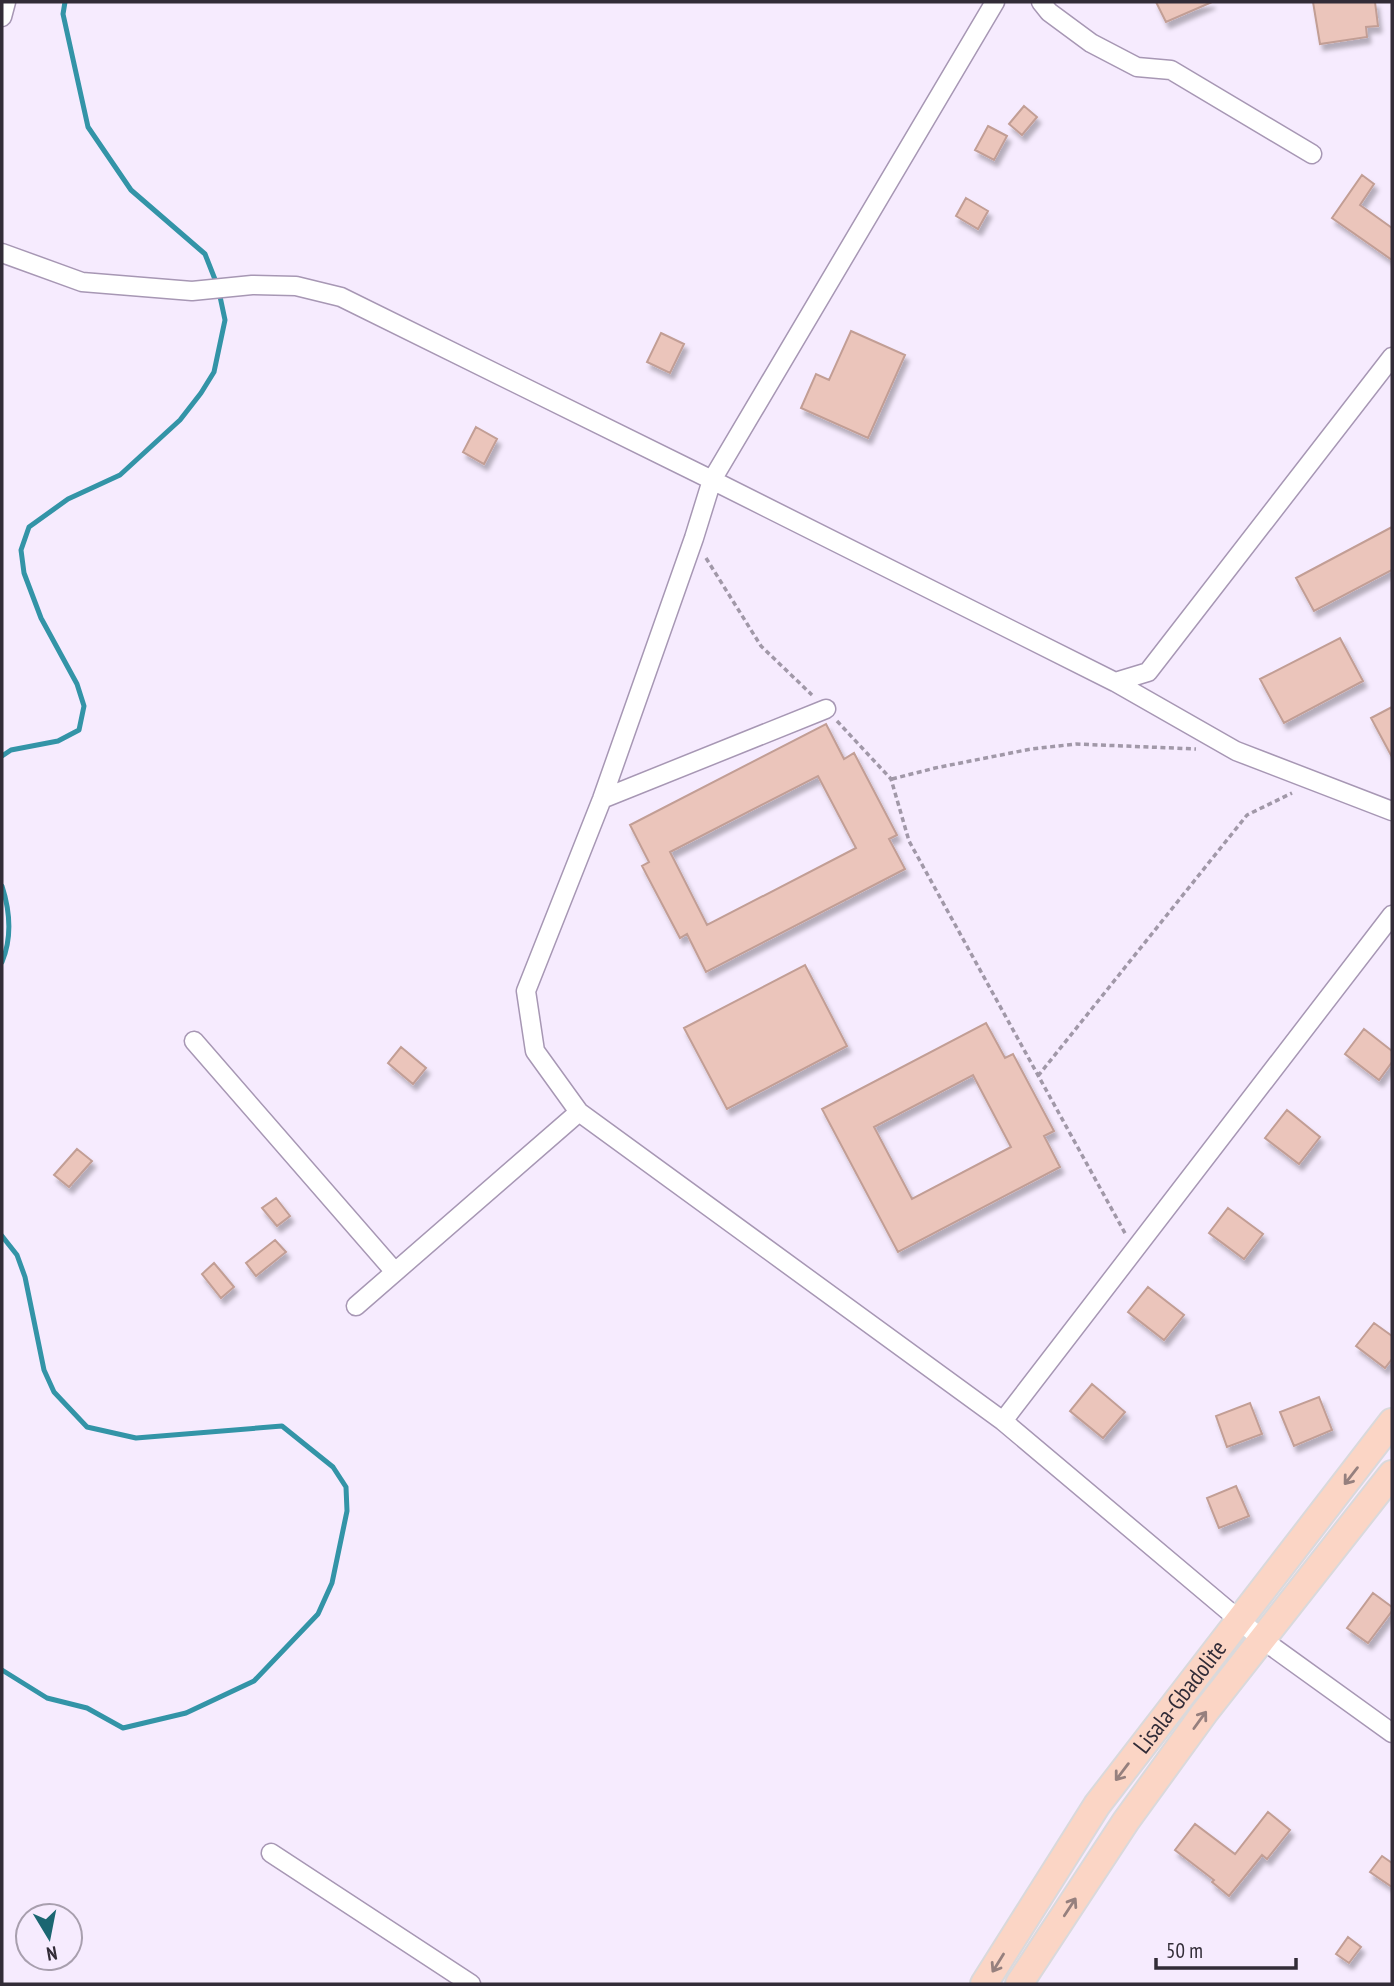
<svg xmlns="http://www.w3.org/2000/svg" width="1394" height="1986" font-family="'PT Sans Narrow',sans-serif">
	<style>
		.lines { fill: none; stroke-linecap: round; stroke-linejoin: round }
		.stream { stroke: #3394a7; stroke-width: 5 }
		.building { fill: #ebc5bb; stroke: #c29e95; stroke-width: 2; fill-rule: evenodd; filter: url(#shadow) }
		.minor-casing { stroke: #a797b4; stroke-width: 21 }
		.primary-casing { stroke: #dad9db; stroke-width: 30 }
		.path { stroke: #a198a8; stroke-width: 3.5; stroke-dasharray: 5 3.5; stroke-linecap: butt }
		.minor { stroke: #fff; stroke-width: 18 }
		.primary { stroke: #fbd5c5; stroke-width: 26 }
		.oneway { stroke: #96807e }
		.labels { text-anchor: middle; stroke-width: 5; stroke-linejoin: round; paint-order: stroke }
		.street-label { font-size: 24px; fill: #322c37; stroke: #f6ebfe }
	</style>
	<defs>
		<filter id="shadow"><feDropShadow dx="3.5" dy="6" stdDeviation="2" flood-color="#0004"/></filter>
	</defs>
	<rect width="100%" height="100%" fill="#f6ebfe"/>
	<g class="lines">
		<!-- stream -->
		<path class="stream" d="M2 756 11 750 58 741 79 730 84 706 77 684 41 618 24 573 21 550 29 527 68 499 120 475 180 420 201 393 214 372 225 320 218 287 205 254 131 190 88 127 63 14 65 2
			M2 886C10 911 12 938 2 962
			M2 1236 17 1255 25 1277 44 1370 54 1392 87 1427 136 1438 282 1426 333 1467 346 1487 347 1511 332 1583 318 1614 254 1681 186 1713 123 1728 87 1708 47 1698 2 1670"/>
	</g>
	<!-- building -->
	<path class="building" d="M1156 2H1212L1166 22Z
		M1313 2H1375L1378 26 1366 27 1367 37 1320 44Z
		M1024 106 1037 117 1022 135 1009 124Z
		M988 126 1007 136 994 160 975 150Z
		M1362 175 1374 184 1360 205 1392 228V260L1332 218Z
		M966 198 988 211 978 229 956 216Z
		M851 331 905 355 868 438 801 408 816 374 829 380Z
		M661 333 684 344 670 373 647 362Z
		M476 427 497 439 484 464 463 452Z
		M1392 527V570L1314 611 1296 578Z
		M1340 638 1363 681 1284 723 1260 679Z
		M1392 707V757L1371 718Z
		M826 724 844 759 854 753 897 835 889 839 905 869 706 972 687 934 680 938 642 866 649 862 630 825ZM818 776 856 848 707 925 670 852Z
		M805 965 847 1046 727 1109 684 1028Z
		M986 1023 1005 1058 1013 1054 1054 1131 1044 1136 1060 1167 898 1252 822 1109ZM973 1075 1011 1147 912 1199 874 1127Z
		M1364 1029 1392 1051V1062L1379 1080 1345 1054Z
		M401 1047 426 1068 413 1084 388 1063Z
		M1287 1110 1320 1137 1299 1164 1265 1138Z
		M77 1149 92 1161 69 1187 54 1175Z
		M276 1198 290 1216 277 1226 262 1208Z
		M1228 1208 1263 1234 1244 1259 1209 1233Z
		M275 1240 286 1252 256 1276 246 1263Z
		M214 1263 234 1287 221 1298 202 1274Z
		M1148 1287 1184 1315 1164 1340 1128 1312Z
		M1374 1323 1392 1336V1359L1385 1368 1356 1346Z
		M1092 1384 1125 1412 1103 1438 1070 1411Z
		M1319 1397 1332 1430 1294 1446 1280 1412Z
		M1250 1403 1262 1434 1227 1447 1216 1416Z
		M1236 1486 1249 1516 1219 1528 1207 1498Z
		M1373 1593 1392 1607V1611L1368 1643 1347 1628Z
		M1268 1812 1290 1830 1267 1859 1262 1855 1229 1896 1212 1882 1214 1880 1175 1850 1195 1824 1235 1854Z
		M1382 1856 1392 1863V1887L1370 1872Z
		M1348 1937 1361 1947 1349 1963 1336 1954Z"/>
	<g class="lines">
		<defs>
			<path id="minor" d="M995 2 712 480 1115 682 1148 672 1392 357
				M1041 2 1049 12 1091 43 1137 67 1171 70 1312 154
				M2 17 6 2
				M2 253 82 282 192 291 252 285 296 286 341 297 712 480 694 538 602 799 526 991 535 1051 579 1112 1003 1421 1263 1640 1392 1733
				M1115 682 1236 751 1392 811
				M602 799 826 709
				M194 1041 395 1272
				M356 1306 579 1112
				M1003 1421 1392 915
				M271 1853 471 1984"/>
			<g id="primary">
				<path id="s1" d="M984 1984 1097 1805 1392 1422"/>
				<path d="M1019 1984 1126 1821 1205 1712 1392 1474"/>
			</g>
		</defs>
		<!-- minor casing -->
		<use href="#minor" class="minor-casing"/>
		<!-- primary casing -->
		<use href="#primary" class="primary-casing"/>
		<!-- path -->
		<path class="path" d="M706 558 761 646 812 695
			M837 721 891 779 909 841 1126 1235
			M892 779 935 768 1031 749 1076 744 1196 749
			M1038 1076 1247 815 1292 793"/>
		<!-- minor -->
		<use href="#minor" class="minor"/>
		<!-- primary -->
		<use href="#primary" class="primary"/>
	</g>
	<!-- one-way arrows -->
	<defs><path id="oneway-shaft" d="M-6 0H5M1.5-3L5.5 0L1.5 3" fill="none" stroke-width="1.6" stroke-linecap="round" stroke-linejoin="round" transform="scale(1.75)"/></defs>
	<g class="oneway">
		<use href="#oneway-shaft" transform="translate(1351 1476) rotate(128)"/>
		<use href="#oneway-shaft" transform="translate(1200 1720) rotate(-54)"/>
		<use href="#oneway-shaft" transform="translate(1122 1772) rotate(127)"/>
		<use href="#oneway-shaft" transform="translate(1070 1907) rotate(-57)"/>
		<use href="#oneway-shaft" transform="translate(998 1963) rotate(122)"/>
	</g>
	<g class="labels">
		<!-- street labels -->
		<g class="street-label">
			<text dy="8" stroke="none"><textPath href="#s1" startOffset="348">Lisala-Gbadolite</textPath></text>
		</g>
	</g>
	<!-- border -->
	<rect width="1394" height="1986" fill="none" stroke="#322c37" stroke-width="7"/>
	<!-- north arrow -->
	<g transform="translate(49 1937) rotate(170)"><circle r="33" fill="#f6ebfe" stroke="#a89fae" stroke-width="2"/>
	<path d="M0-5L12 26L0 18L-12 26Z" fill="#1b6671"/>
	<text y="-10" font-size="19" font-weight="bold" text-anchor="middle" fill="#322c37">N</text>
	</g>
	<!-- scale -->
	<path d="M1156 1958v10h140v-10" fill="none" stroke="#322c37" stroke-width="3.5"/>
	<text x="1166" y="1958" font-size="21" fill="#322c37" stroke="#f6ebfe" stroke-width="5" paint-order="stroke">50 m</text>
</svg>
